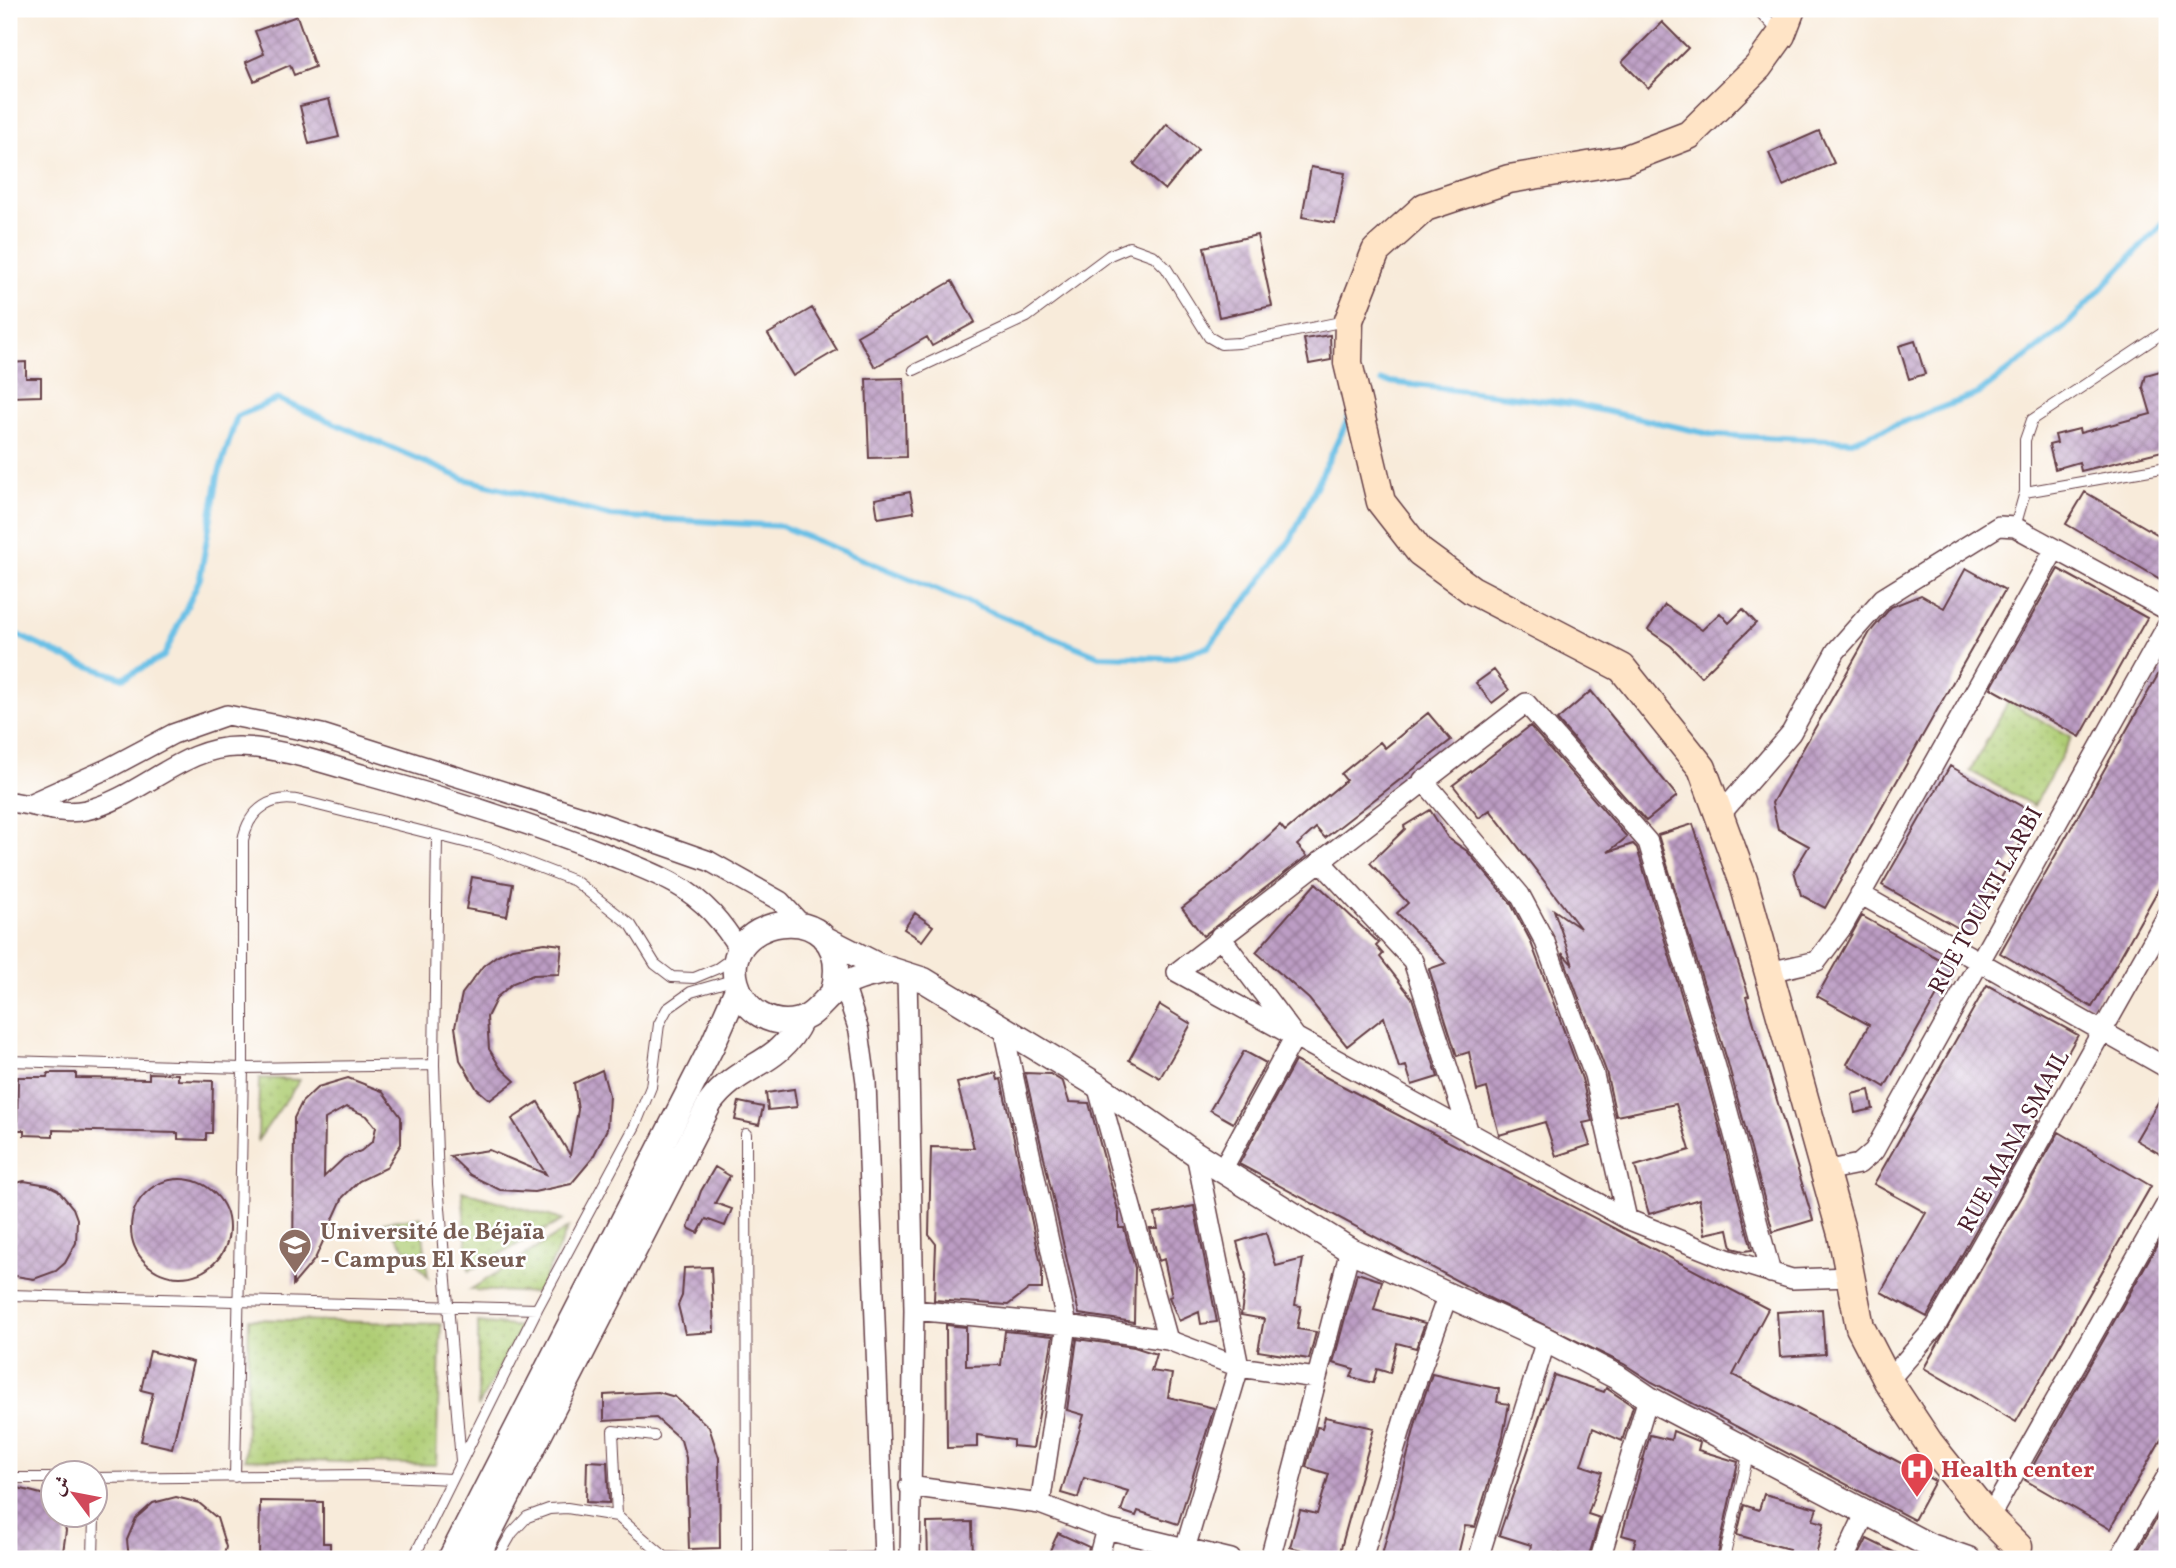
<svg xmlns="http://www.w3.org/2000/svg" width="2176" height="1568" font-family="Vollkorn,Amiri,serif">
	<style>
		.grass { fill: url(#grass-dots); stroke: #7c7650; stroke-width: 2 }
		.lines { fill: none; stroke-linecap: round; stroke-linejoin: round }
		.stream { stroke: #69c0e6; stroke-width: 6 }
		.building { fill: url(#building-cross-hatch); fill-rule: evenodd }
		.service-casing { stroke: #643e45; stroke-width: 12 }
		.minor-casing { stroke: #643e45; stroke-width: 22 }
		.tertiary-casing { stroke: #643e45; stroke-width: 27 }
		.secondary-casing { stroke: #643e45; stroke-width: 31 }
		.service { stroke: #fff; stroke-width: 10 }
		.minor { stroke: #fff; stroke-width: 19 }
		.tertiary { stroke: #fff; stroke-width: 24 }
		.secondary { stroke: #ffe4c6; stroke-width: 28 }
		.labels { text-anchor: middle; stroke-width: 5; stroke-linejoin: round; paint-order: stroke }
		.street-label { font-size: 24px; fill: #4a1f2b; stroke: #fff }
		.education-label { font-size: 24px; font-weight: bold; fill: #785e54; stroke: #fff; text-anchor: start }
		.health-label { font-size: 24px; font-weight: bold; fill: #be3a42; stroke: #fff; text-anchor: start }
	</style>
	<defs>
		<pattern id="grass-dots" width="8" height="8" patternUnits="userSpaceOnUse" patternTransform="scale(1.75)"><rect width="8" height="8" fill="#afcd74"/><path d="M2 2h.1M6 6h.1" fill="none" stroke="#98b065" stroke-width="1.8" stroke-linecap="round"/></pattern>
		<pattern id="building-cross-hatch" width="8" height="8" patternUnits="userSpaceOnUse" patternTransform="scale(1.75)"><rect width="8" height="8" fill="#bc9dc4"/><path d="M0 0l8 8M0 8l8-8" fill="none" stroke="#9b7f9f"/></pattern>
	</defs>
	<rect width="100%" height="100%" fill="#fff"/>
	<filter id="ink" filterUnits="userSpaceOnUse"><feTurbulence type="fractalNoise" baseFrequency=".0143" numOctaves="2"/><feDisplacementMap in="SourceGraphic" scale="14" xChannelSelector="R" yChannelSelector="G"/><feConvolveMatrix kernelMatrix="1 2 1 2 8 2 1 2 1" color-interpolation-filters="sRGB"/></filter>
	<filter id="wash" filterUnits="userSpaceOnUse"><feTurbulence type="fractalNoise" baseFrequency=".00686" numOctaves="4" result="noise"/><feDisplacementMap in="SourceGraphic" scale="28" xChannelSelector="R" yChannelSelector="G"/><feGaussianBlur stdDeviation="1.57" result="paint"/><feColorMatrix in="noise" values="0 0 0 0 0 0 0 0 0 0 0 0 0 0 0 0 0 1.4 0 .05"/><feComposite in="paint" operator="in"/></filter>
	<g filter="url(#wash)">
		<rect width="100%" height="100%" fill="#f8ebda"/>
		<!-- grass -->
		<path class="grass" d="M2008 702 2072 737 2034 806 1970 771Z
			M259 1078 300 1080 258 1140Z
			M462 1191 563 1220 469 1271Z
			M421 1217 428 1277 384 1222Z
			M568 1228 538 1293 470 1290Z
			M249 1319 441 1324 436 1465 245 1459Z
			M478 1322 521 1327 478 1407Z"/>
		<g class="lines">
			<!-- stream -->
			<path class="stream" d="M1382 381 1573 404 1714 435 1852 441 1978 394 2065 327 2167 219
				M9 631 71 660 123 678 164 656 200 578 218 476 237 416 278 399 464 479 611 516 781 526 1099 656 1170 658 1208 647 1251 594 1291 539 1351 413"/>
		</g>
		<g id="blocks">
			<!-- building -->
			<path class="building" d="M297 16 315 67 294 75 290 65 254 81 246 62 264 54 255 31Z
				M1662 22 1688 48 1648 88 1622 62Z
				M329 99 339 137 309 144 300 106Z
				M1167 124 1198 150 1165 190 1134 164Z
				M1819 131 1834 163 1783 186 1769 153Z
				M1311 167 1345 173 1335 223 1302 217Z
				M1257 235 1272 306 1219 317 1204 247Z
				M952 281 975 322 932 346 927 337 875 367 857 336Z
				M812 308 837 350 793 376 768 334Z
				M1330 335 1331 360 1309 364 1304 339Z
				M1915 341 1925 374 1909 379 1899 346Z
				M26 362V378H41V396L9 397V363Z
				M2167 369V454L2162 455V451L2081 471 2079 462 2055 469 2049 445 2057 443 2055 435 2079 429 2080 433 2151 414 2143 387 2146 375Z
				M904 378 906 457 869 458 866 379Z
				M910 492 914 512 878 518 875 499Z
				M2085 492 2167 540V583L2066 524Z
				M1966 568 2005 590 1825 908 1801 895 1794 871 1809 846 1778 829 1772 803 1870 632 1891 607 1921 595 1944 608Z
				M2058 569 2147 618 2080 737 1991 688Z
				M1665 605 1702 630 1720 613 1729 623 1743 609 1756 623 1701 677 1671 646 1648 630Z
				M2167 659V874L2092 1007 2000 953Z
				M1494 670 1509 690 1492 703 1476 683Z
				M1591 691 1677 796 1646 821 1557 720Z
				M1428 713 1451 740 1325 838 1316 828 1297 845 1307 856 1203 936 1182 908 1233 869 1280 825 1285 831 1346 780 1341 774 1380 742 1385 748Z
				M1530 726 1627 837 1608 852 1633 844 1637 848 1704 1070 1752 1250 1744 1251 1732 1248 1728 1229 1705 1234 1699 1199 1649 1214 1635 1166 1690 1150 1676 1104 1616 1116 1606 1071 1562 953 1573 965 1554 910 1580 928 1490 810 1479 818 1453 785Z
				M1950 766 2037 815 1969 934 1882 885Z
				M1430 810 1448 838 1467 851 1510 902 1530 940 1582 1079 1592 1121 1583 1123 1590 1145 1556 1156 1545 1122 1499 1135 1487 1088 1477 1091 1469 1052 1457 1056 1429 969 1446 963 1397 913 1408 903 1370 863 1405 829 1404 826Z
				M1693 824 1749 996 1746 997 1813 1220 1773 1232 1728 1063 1658 835Z
				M472 877 513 884 507 916 466 909Z
				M1316 883 1379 943 1376 946 1383 954 1380 957 1412 998 1438 1077 1412 1085 1406 1066 1399 1068 1384 1017 1347 1046 1309 999 1256 952Z
				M915 913 933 926 922 941 904 929Z
				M1862 916 1953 967 1885 1087 1847 1064 1869 1025 1817 996Z
				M545 943 562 945 559 974 533 975 513 983 497 997 487 1017 489 1049 500 1067 515 1081 490 1100 477 1089 460 1060 455 1027 462 994 483 966 496 956 512 948Z
				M1987 985 2078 1035 2032 1116 2038 1120 1927 1317 1881 1292 1926 1213 1874 1184Z
				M1160 1005 1191 1024 1160 1078 1129 1060Z
				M1244 1051 1266 1063 1233 1123 1210 1110Z
				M1295 1061 1768 1309 1733 1375 1935 1481 1914 1520 1652 1382 1624 1364 1491 1299 1239 1164Z
				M602 1070 609 1095 607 1129 592 1159 571 1184 534 1192 500 1190 470 1175 450 1156 489 1150 546 1174 512 1119 538 1102 570 1155 578 1110 574 1083Z
				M48 1073H76V1078L149 1079V1073L178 1074V1080L213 1081 212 1133H206V1140L178 1139V1133L53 1130V1136L24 1135V1130H17L18 1077H47Z
				M996 1073 998 1080 1001 1079 1042 1269V1289H1029L1008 1305 934 1300 936 1244 929 1235 931 1147 974 1148 957 1083Z
				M1025 1073 1050 1074 1063 1082 1069 1102 1089 1103 1119 1214V1228H1124L1135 1268 1134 1322 1079 1314Z
				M348 1078 382 1091 401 1117V1144L386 1168 359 1181 343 1197 315 1259 293 1285 294 1118 302 1102 318 1087ZM346 1107 367 1116 376 1127 373 1141 361 1151 344 1158 324 1177 325 1119Z
				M2167 1087V1158L2136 1140Z
				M794 1089 797 1107 768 1110 766 1093Z
				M1869 1090 1873 1109 1855 1113 1852 1094Z
				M739 1102 763 1107 759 1125 735 1120Z
				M2059 1132 2151 1186 2016 1422 1924 1368Z
				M715 1167 730 1176 715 1203 732 1209 725 1226 706 1219 698 1233 688 1228 701 1191Z
				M131 1228a49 49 0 1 1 98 0a49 49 0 1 1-98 0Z
				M24 1181 48 1185 58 1190 73 1208 77 1219 76 1243 65 1263 56 1271 34 1279 9 1275V1185Z
				M1194 1206 1217 1322 1201 1324 1199 1312 1179 1321 1169 1297 1172 1296 1164 1259 1159 1261 1150 1229H1158L1155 1214Z
				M2167 1227V1429L2110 1529 2025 1480Z
				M1266 1233 1276 1266 1303 1259 1295 1305 1301 1306 1297 1329 1316 1332 1309 1359 1258 1351 1264 1319 1241 1315 1246 1276 1237 1242Z
				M711 1267 714 1332 685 1334 678 1305 682 1296 684 1268Z
				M1357 1273 1382 1281 1374 1310 1425 1323 1416 1348 1397 1343 1390 1373 1377 1369 1373 1383 1351 1377 1354 1369 1333 1363Z
				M1822 1309 1825 1354 1780 1357 1777 1312Z
				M946 1325 966 1327V1366L1001 1365 1005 1331 1053 1336 1033 1448 1013 1446V1440L977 1435V1447L947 1448Z
				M1077 1339 1134 1347 1156 1354 1151 1371 1172 1374 1168 1397 1214 1408 1178 1524 1138 1511 1136 1516 1121 1511 1128 1491 1084 1478 1078 1498 1061 1493 1084 1415 1067 1410Z
				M150 1351 193 1362 172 1448 141 1441 153 1393 141 1390Z
				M1432 1374 1499 1389 1497 1402 1509 1404 1503 1436 1475 1527 1465 1526 1457 1559H1381L1417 1418Z
				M1554 1375 1604 1392 1606 1388 1633 1406 1622 1441 1593 1428 1581 1465 1602 1472 1588 1514 1600 1518 1588 1559 1555 1553 1553 1559H1528L1531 1545 1499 1535Z
				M658 1392 675 1397 709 1427 719 1458 720 1548 689 1549 686 1458 681 1440 656 1418 604 1421V1395Z
				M1325 1417 1374 1428 1338 1559 1290 1547 1300 1510 1317 1514 1329 1474 1306 1467 1317 1427 1322 1428Z
				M1673 1431 1700 1442 1698 1450 1738 1462 1717 1559H1630L1636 1539 1622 1535 1650 1435 1671 1440Z
				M587 1461 607 1462 609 1503 586 1502Z
				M18 1488 41 1494 52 1502V1516H62L66 1531 62 1559H9V1490Z
				M1764 1494 1817 1508 1813 1520 1824 1523 1815 1559H1786L1789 1549 1737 1535 1744 1505 1759 1510Z
				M176 1497 199 1503 217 1518 226 1547 223 1559H129L127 1540 136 1518 153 1503Z
				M2167 1500V1559H2133Z
				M260 1501 323 1502V1543H330V1559H259Z
				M972 1522 973 1559H928L927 1523Z
				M1058 1533 1089 1547 1086 1559H1046Z
				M1867 1539 1908 1559H1857Z"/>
		</g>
	</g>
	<g filter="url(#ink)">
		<use href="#blocks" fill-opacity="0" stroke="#643e45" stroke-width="2"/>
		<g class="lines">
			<defs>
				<path id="service" d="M1757 9 1779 32
					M914 370 1027 317 1110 255 1129 247 1154 256 1166 268 1209 337 1221 344 1239 343 1345 321
					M2025 492 2167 467
					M2015 527 2025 492V440L2032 420 2167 330
					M437 836 434 1065 438 1184 461 1461
					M9 1061 243 1068 235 1477
					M434 1065 243 1068V840C249 809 272 794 302 801L492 849 575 881 631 925 655 964 672 977 694 978 718 968 732 958
					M746 1134 747 1559
					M9 1295 537 1309
					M9 1478H52
					M94 1478 364 1475 452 1479
					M94 1510 95 1478
					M617 1516 613 1431 654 1436
					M93 1559 94 1516
					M413 1559 537 1309 635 1126 651 1087 659 1024 667 1009 691 992 736 979
					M497 1559 512 1533 527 1517 549 1509 567 1508 617 1516 665 1557 709 1559
					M809 1559 884 1557
					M1724 1559 1749 1451"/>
				<path id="minor" d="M1423 780 1520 895 1545 942 1594 1075 1627 1219
					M9 802C36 804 58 816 86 810 140 798 185 744 241 747 283 748 325 764 365 775 445 797 525 822 602 852 626 862 652 871 675 884 704 900 723 923 740 951
					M29 804 109 768 173 734 227 715 322 734 581 816 709 861 780 901 800 923
					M1719 816 1791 733 1836 651 1883 598 1999 526 2015 527 2167 610
					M1320 861 1413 961 1469 1133
					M1860 894 2167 1068
					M1220 936 1295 1036 1222 1170
					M1769 972 1817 961 1843 926 2055 549
					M907 975 914 1310 910 1559
					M844 985 859 1031 866 1082 884 1559
					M1003 1028 1067 1325 1040 1504
					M1097 1085 1168 1340
					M1824 1171 1859 1164 1874 1151 2167 626
					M1771 1273 1716 1067 1648 842 1526 703 1177 972 1627 1219 1727 1259 1792 1279 1850 1277
					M914 1310 1067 1325 1168 1340 1239 1367 1316 1378
					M1888 1381 1936 1326 2167 916
					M909 1486 1040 1504 1106 1529 1231 1559
					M1989 1518 2167 1203
					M1098 1559 1106 1529
					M1182 1559 1239 1367 1196 1154
					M1270 1559 1350 1250
					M1362 1559 1409 1402 1447 1297
					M1478 1559 1546 1340
					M1600 1559 1648 1398
					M1844 1559 1866 1512
					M2119 1559 2167 1476"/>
				<path id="tertiary" d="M824 938 877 965 924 980 1097 1085 1196 1154 1350 1250 1546 1340 1617 1377 1648 1398 1928 1545 1968 1559
					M833 992C859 887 699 915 742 996 751 1012 768 1022 786 1022 811 1022 818 1006 834 992 850 978 874 973 894 971
					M450 1559 712 1046 738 987
					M476 1559 710 1103C740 1062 778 1068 801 1020"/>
				<path id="secondary" d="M1791 9 1781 35 1758 67 1689 135 1624 160 1509 179 1425 207 1376 251 1349 320 1348 363 1381 502 1420 552 1472 590 1622 668 1702 768 1743 880 1842 1234 1860 1327 1888 1381 1929 1443 1989 1518 2018 1547"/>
			</defs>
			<!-- service casing -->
			<use href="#service" class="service-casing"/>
			<!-- minor casing -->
			<use href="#minor" class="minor-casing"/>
			<!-- tertiary casing -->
			<use href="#tertiary" class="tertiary-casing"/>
			<!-- secondary casing -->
			<use href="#secondary" class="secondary-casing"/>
			<!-- service -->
			<use href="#service" class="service"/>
			<!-- minor -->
			<use href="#minor" class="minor"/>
			<!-- tertiary -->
			<use href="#tertiary" class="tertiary"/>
			<!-- secondary -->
			<use href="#secondary" class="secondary"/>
		</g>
	</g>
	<!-- icons -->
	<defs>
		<symbol id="university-pin" viewBox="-11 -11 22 30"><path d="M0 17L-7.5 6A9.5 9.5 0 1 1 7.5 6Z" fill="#8d6e63" stroke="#fff"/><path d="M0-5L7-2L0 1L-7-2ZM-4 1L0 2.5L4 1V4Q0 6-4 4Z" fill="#fff"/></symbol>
		<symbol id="hospital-pin" viewBox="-11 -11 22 30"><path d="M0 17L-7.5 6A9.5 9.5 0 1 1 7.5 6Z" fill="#e0444e" stroke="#fff"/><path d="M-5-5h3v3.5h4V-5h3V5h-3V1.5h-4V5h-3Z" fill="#fff"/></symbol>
	</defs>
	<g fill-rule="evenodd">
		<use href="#university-pin" x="276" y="1226" width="38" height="52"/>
		<use href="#hospital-pin" x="1898" y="1450" width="38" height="52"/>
	</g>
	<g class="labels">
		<!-- street labels -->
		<g class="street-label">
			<text transform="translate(1985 900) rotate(-61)" y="8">RUE TOUATI LARBI</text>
			<text transform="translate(2013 1141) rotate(-61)" y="8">RUE MANA SMAIL</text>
		</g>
		<!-- education labels -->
		<g class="education-label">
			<text x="320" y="1239">Université de Béjaïa<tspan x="320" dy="28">- Campus El Kseur</tspan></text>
		</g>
		<!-- health labels -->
		<g class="health-label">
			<text x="1941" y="1477">Health center</text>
		</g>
	</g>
	<!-- margin -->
	<rect width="2176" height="1568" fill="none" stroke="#fff" stroke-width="35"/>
	<!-- north arrow -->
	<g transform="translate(74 1494) rotate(302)"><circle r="33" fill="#ffffff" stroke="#b7a5aa" stroke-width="2"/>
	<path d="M0-5L12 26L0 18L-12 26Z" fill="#d1495b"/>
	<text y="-10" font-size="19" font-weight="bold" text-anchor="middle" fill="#4a1f2b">ش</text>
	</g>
</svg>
